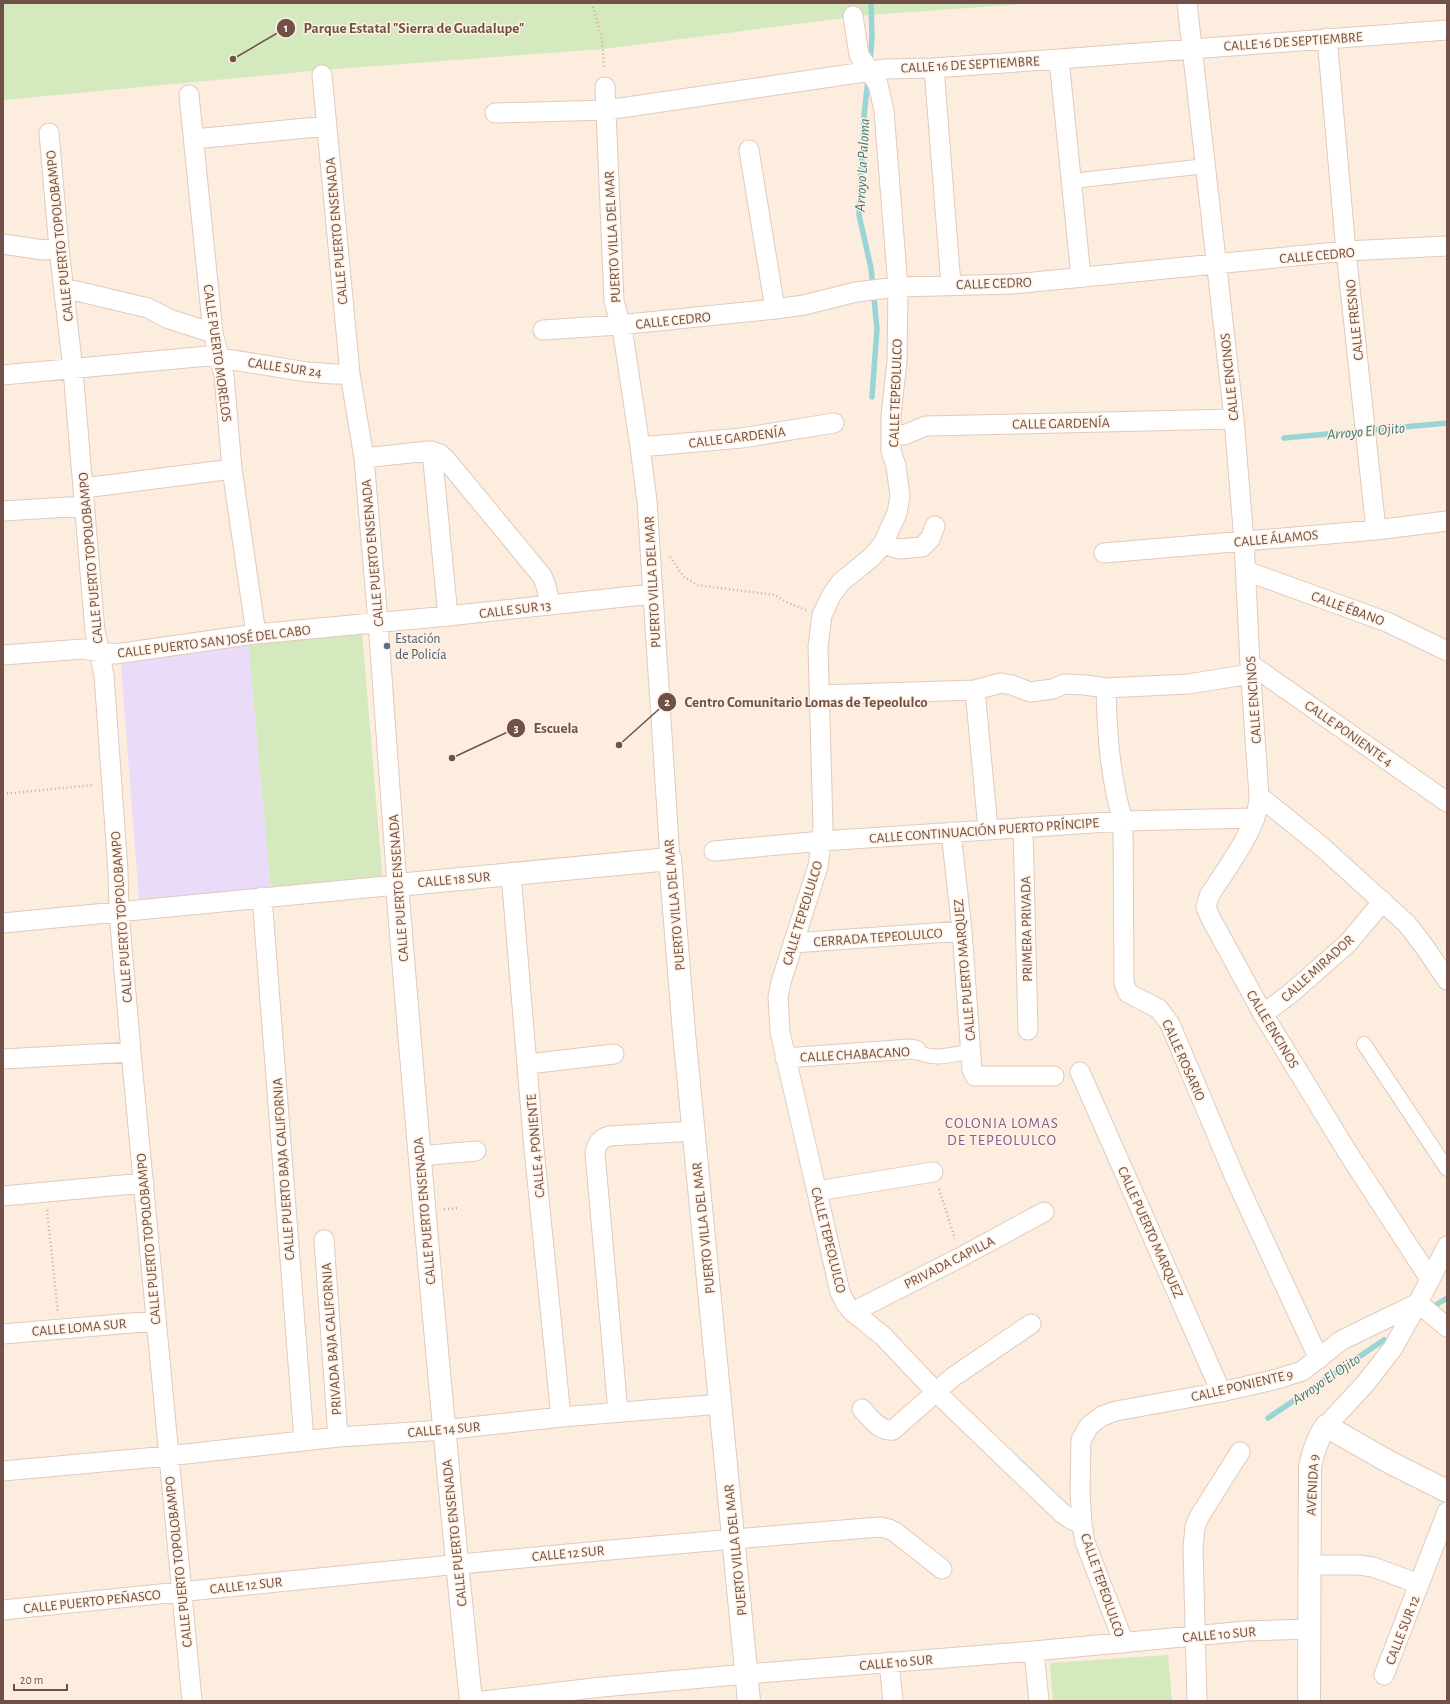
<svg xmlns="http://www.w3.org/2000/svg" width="1450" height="1704" font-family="'Alegreya Sans',sans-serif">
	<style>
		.education { fill: #eadbf8 }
		.green { fill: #d4e9bd }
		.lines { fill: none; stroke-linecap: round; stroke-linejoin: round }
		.stream { stroke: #99d4d6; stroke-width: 5.5 }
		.pedestrian-casing { stroke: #e1cabd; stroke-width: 16 }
		.minor-casing { stroke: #e1cabd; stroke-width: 21 }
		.tertiary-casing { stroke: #e1cabd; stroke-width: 24 }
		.path { stroke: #d5a99a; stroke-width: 2.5; stroke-dasharray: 1 3; stroke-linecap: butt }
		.pedestrian { stroke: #fff; stroke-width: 14 }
		.minor { stroke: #fff; stroke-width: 19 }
		.tertiary { stroke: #fff; stroke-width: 22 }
		.service-dot { fill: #5c6f8a; stroke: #fff1e4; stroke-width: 1.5 }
		.labels { text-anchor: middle; stroke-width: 3; stroke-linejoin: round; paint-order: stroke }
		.street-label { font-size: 14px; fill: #715147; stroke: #fff1e4 }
		.service-label { font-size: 14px; fill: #4e5e75; stroke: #fff1e4; text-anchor: start }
		.water-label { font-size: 15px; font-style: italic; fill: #3b7578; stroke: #fff1e4 }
		.neighbourhood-label { font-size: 15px; letter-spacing: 1px; fill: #7e6295; stroke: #fff1e4 }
		.leader { fill: none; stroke: #715147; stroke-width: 1.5 }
		.callout-dot { fill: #715147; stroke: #fff1e4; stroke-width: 1.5 }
		.mark-label { font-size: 12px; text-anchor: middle; font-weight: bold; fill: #fff }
		.callout-label { font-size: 15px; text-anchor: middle; font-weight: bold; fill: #715147; stroke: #fff1e4; stroke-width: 3; stroke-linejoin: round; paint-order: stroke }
	</style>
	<rect width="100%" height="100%" fill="#fcedde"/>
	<!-- education -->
	<path class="education" d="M248 640 271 891 139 899 120 652Z"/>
	<!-- green -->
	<path class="green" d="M3 3H1038L868 15 603 49 322 70 3 100Z
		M362 632 383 884 271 891 248 640Z
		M1168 1655 1172 1701H1053L1050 1663Z"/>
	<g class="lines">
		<!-- stream -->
		<path class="stream" d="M870 63 872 37 871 3
			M868 79 864 116 859 215 871 268 877 329 872 397
			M1284 438 1447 423
			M1431 1308 1447 1298
			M1268 1418 1384 1340"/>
		<defs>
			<path id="pedestrian" d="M1072 181 1206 166
				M1364 1044 1447 1169
				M916 1050C930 1062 954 1054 971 1051"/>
			<path id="minor" d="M1187 3 1234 419 1244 541 1250 664 1259 796C1259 827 1226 869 1209 896L1206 907 1210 917 1263 1014 1348 1153 1430 1279
				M853 16 859 55 878 84 884 111 898 287 897 362 891 415V451L896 466 900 496 897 513 883 544 872 557 841 582 831 596 822 615 818 647 823 827 818 866 781 982 778 997 780 1032 840 1292 846 1304 853 1312 883 1336 935 1391 1062 1513 1072 1520 1082 1524 1085 1542 1124 1643
				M1327 38 1346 251 1376 530
				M1059 59 1081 277
				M934 68 951 285
				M605 87 614 301 623 334 640 447 647 501 670 859
				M189 95 213 333 224 376 232 469 256 634
				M495 113 607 110 885 69 934 68 1059 59 1447 30
				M49 133 59 248 73 370 95 631 104 675 118 871 119 912 131 1052 192 1701
				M194 139 327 126
				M749 150 775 309
				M3 244 43 250 59 248
				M64 288 148 308 169 319 213 333
				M543 330 619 325 775 309 804 305 856 292 898 287 1013 284 1346 251 1447 246
				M3 375 208 356 307 372 334 374H350
				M891 435H904L926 426 1234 419
				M640 447 742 438 834 423
				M432 451 448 616
				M364 458 428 451 440 454 448 462 542 576 546 586 550 605
				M84 488 232 469
				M3 511 85 506
				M883 544 899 549 922 547 930 539 935 526
				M1104 553 1376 530 1447 521
				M1246 571 1387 622 1447 651
				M3 655 83 649 115 654 256 634 448 616 652 594
				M1250 664 1447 802
				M1106 688C1107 733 1110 778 1123 821L1124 983 1128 993 1159 1009 1170 1024 1236 1180 1319 1359
				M975 690 988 829
				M820 695 975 690 1001 683 1012 685 1030 692 1053 689 1064 684 1085 685 1106 688 1188 684 1251 674
				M1259 796 1321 846 1407 924 1424 946 1447 980
				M1023 828 1028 1030
				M951 832 962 931 972 1070 975 1076H1054
				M714 851 822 841 1123 821 1255 818
				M511 874 534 1149 561 1417
				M262 897 304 1440
				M3 923 397 885 378 622 364 458 350 374 322 75
				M793 943 962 931
				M1263 1014 1290 994 1348 943 1383 901
				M785 1058 910 1049 916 1050
				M3 1059 131 1052
				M528 1064 614 1054
				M1080 1072 1221 1392
				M419 1156 476 1151
				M817 1191 933 1172
				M3 1196 144 1183
				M324 1240 338 1437
				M853 1312 961 1257 1044 1212
				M3 1334 155 1321
				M862 1409C870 1418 880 1432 893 1430L953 1377 1031 1324
				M618 1412 595 1153C597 1143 600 1139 609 1136L694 1131
				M1326 1426 1365 1384 1393 1348 1418 1303 1447 1327
				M3 1471 168 1456 338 1437 443 1430 561 1417 721 1404
				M1082 1524 1080 1492 1081 1440 1089 1426 1102 1416 1116 1411 1221 1392 1277 1379 1302 1371 1342 1340 1418 1303 1447 1246
				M1309 1565H1359L1373 1567 1419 1584
				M3 1610C295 1580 588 1550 880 1527L889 1529 895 1532 942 1569
				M1034 1651 1039 1701
				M889 1662 893 1701
				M1384 1675 1447 1512
				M483 1701 602 1687 747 1674 1034 1651 1246 1631 1310 1629
				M1197 1701 1193 1547 1195 1527 1199 1517 1240 1452"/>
			<path id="tertiary" d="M471 1701C443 1429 419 1157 397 885L670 859 684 1033 749 1701
				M1309 1701 1310 1467C1313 1451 1317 1439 1326 1426L1391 1463 1447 1491"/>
		</defs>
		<!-- pedestrian casing -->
		<use href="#pedestrian" class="pedestrian-casing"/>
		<!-- minor casing -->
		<use href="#minor" class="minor-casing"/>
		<!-- tertiary casing -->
		<use href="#tertiary" class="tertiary-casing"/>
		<!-- path -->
		<path class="path" d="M592 3 602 39 604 69
			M670 557 684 577 697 585 775 595 788 603 806 610
			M3 794 93 785
			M939 1189 955 1239
			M444 1209 460 1208
			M47 1210 58 1313"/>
		<!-- pedestrian -->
		<use href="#pedestrian" class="pedestrian"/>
		<!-- minor -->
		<use href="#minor" class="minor"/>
		<!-- tertiary -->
		<use href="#tertiary" class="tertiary"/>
	</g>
	<!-- markers -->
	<circle class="service-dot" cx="387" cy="646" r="4"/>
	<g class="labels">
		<!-- street labels -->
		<g class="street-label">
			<text transform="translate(1293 41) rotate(-4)" y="5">CALLE 16 DE SEPTIEMBRE</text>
			<text transform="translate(970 64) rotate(-3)" y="5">CALLE 16 DE SEPTIEMBRE</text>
			<text transform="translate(336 231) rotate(-95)" y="5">CALLE PUERTO ENSENADA</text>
			<text transform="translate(59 236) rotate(-96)" y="5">CALLE PUERTO TOPOLOBAMPO</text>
			<text transform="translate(612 237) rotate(-93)" y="5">PUERTO VILLA DEL MAR</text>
			<text transform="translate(1317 255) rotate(-5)" y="5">CALLE CEDRO</text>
			<text transform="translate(994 283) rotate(-2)" y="5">CALLE CEDRO</text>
			<text transform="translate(673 320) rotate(-6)" y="5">CALLE CEDRO</text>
			<text transform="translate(1354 320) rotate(-96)" y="5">CALLE FRESNO</text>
			<text transform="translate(218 353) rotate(82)" y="5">CALLE PUERTO MORELOS</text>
			<text transform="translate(285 367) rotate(8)" y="5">CALLE SUR 24</text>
			<text transform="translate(1229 377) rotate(-96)" y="5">CALLE ENCINOS</text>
			<text transform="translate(895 393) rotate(-88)" y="5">CALLE TEPEOLULCO</text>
			<text transform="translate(1061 423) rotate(-1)" y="5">CALLE GARDENÍA</text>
			<text transform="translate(737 437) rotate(-7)" y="5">CALLE GARDENÍA</text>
			<text transform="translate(1276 538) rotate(-5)" y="5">CALLE ÁLAMOS</text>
			<text transform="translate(372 553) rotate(-95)" y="5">CALLE PUERTO ENSENADA</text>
			<text transform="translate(90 558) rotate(-95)" y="5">CALLE PUERTO TOPOLOBAMPO</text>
			<text transform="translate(652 582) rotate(-93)" y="5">PUERTO VILLA DEL MAR</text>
			<text transform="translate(1348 608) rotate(20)" y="5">CALLE ÉBANO</text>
			<text transform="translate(515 609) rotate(-7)" y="5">CALLE SUR 13</text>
			<text transform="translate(214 641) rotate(-7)" y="5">CALLE PUERTO SAN JOSÉ DEL CABO</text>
			<text transform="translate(1253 700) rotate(-94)" y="5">CALLE ENCINOS</text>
			<text transform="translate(1349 733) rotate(35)" y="5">CALLE PONIENTE 4</text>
			<text transform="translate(984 830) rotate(-4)" y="5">CALLE CONTINUACIÓN PUERTO PRÍNCIPE</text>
			<text transform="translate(454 879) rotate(-5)" y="5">CALLE 18 SUR</text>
			<text transform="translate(398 888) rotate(-94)" y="5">CALLE PUERTO ENSENADA</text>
			<text transform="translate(674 905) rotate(-95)" y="5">PUERTO VILLA DEL MAR</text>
			<text transform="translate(802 913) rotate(-73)" y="5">CALLE TEPEOLULCO</text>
			<text transform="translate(121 917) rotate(-94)" y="5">CALLE PUERTO TOPOLOBAMPO</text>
			<text transform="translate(1026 929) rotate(-91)" y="5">PRIMERA PRIVADA</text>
			<text transform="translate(878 937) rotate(-4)" y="5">CERRADA TEPEOLULCO</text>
			<text transform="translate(1317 968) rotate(-42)" y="5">CALLE MIRADOR</text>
			<text transform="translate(964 970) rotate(-95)" y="5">CALLE PUERTO MARQUEZ</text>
			<text transform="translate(1273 1029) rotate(59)" y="5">CALLE ENCINOS</text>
			<text transform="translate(855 1054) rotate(-3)" y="5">CALLE CHABACANO</text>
			<text transform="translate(1184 1060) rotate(66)" y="5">CALLE ROSARIO</text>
			<text transform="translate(535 1146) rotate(-95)" y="5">CALLE 4 PONIENTE</text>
			<text transform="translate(283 1169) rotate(-94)" y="5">CALLE PUERTO BAJA CALIFORNIA</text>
			<text transform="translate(424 1211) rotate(-95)" y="5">CALLE PUERTO ENSENADA</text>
			<text transform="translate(703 1228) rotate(-96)" y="5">PUERTO VILLA DEL MAR</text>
			<text transform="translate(1151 1232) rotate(66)" y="5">CALLE PUERTO MARQUEZ</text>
			<text transform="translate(148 1239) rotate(-95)" y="5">CALLE PUERTO TOPOLOBAMPO</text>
			<text transform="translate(829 1240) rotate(76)" y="5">CALLE TEPEOLULCO</text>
			<text transform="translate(949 1262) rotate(-27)" y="5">PRIVADA CAPILLA</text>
			<text transform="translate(79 1327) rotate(-5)" y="5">CALLE LOMA SUR</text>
			<text transform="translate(331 1339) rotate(-94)" y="5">PRIVADA BAJA CALIFORNIA</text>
			<text transform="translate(1242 1385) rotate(-13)" y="5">CALLE PONIENTE 9</text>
			<text transform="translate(444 1429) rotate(-5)" y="5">CALLE 14 SUR</text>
			<text transform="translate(1312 1485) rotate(-87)" y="5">AVENIDA 9</text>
			<text transform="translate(454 1533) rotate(-96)" y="5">CALLE PUERTO ENSENADA</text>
			<text transform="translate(735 1550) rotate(-96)" y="5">PUERTO VILLA DEL MAR</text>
			<text transform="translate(568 1553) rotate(-5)" y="5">CALLE 12 SUR</text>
			<text transform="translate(178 1562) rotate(-96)" y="5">CALLE PUERTO TOPOLOBAMPO</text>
			<text transform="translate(246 1585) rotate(-6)" y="5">CALLE 12 SUR</text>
			<text transform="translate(1103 1585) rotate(71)" y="5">CALLE TEPEOLULCO</text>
			<text transform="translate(92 1601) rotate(-6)" y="5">CALLE PUERTO PEÑASCO</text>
			<text transform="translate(1402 1630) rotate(-69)" y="5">CALLE SUR 12</text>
			<text transform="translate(1219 1634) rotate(-5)" y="5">CALLE 10 SUR</text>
			<text transform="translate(896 1662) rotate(-5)" y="5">CALLE 10 SUR</text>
		</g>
		<!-- service labels -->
		<g class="service-label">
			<text x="395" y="643">Estación<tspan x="395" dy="16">de Policía</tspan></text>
		</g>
		<!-- water labels -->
		<g class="water-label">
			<text transform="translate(862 165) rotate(-87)" y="5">Arroyo La Paloma</text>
			<text transform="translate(1366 431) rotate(-5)" y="5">Arroyo El Ojito</text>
			<text transform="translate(1326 1379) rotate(-34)" y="5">Arroyo El Ojito</text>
		</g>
		<!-- neighbourhood labels -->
		<g class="neighbourhood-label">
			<text x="1002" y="1128">COLONIA LOMAS<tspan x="1002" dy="17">DE TEPEOLULCO</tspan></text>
		</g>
	</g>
	<!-- callouts -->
	<path class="leader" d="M233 59L286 28M619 745L667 702M452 758L516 728"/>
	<g class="callout-dot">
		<circle cx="233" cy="59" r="4"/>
		<circle cx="619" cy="745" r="4"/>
		<circle cx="452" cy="758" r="4"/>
		<circle cx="286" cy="28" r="10"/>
		<circle cx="667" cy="702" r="10"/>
		<circle cx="516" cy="728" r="10"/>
	</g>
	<g class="mark-label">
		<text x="286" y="32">1</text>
		<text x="667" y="706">2</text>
		<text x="516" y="732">3</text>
	</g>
	<g class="callout-label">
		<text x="414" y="33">Parque Estatal "Sierra de Guadalupe"</text>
		<text x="806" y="707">Centro Comunitario Lomas de Tepeolulco</text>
		<text x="556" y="733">Escuela</text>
	</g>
	<!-- border -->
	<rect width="1450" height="1704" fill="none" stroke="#715147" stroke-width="8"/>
	<!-- scale -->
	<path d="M14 1684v6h53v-6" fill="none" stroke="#715147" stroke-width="2"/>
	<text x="20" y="1684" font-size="12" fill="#715147" stroke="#fff1e4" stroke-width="3" paint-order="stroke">20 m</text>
</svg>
